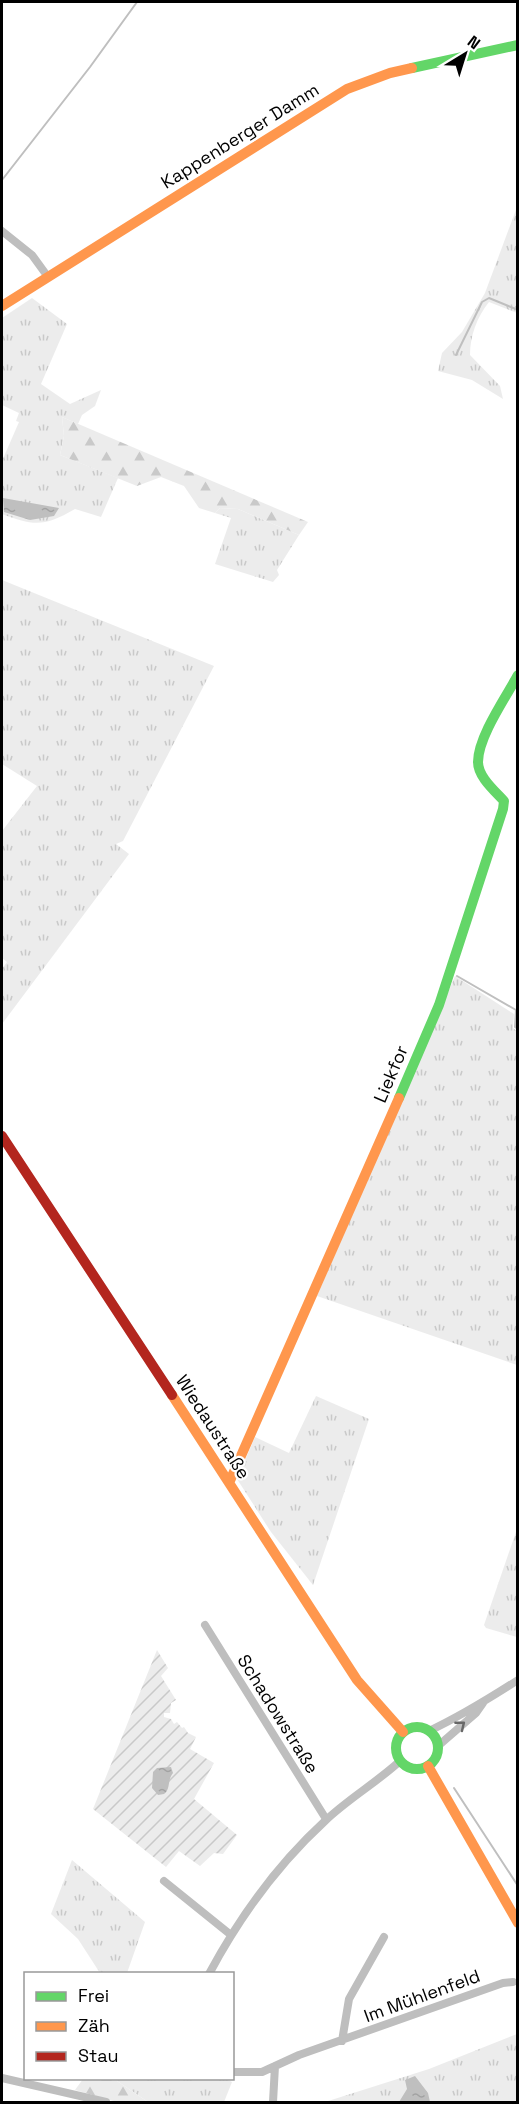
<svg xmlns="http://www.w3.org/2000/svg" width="519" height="2104" font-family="'Space Grotesk',sans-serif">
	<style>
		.grass { fill: url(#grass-tufts) }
		.forest { fill: url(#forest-firs) }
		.garden { fill: url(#garden-furrows) }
		.water { fill: url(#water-ripples) }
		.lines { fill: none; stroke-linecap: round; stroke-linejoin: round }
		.stream { stroke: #bfbfbf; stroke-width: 2 }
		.street { stroke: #bebebe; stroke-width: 8 }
		.fast { stroke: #63d668; stroke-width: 10 }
		.slow { stroke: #ff974d; stroke-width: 10 }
		.jam { stroke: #b3261e; stroke-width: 10 }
		.oneway { stroke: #686868 }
		.labels { text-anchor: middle; stroke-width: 4.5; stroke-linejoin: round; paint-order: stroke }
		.street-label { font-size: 18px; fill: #000; stroke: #fff }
	</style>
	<defs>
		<pattern id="grass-tufts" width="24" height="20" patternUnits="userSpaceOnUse" patternTransform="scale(1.5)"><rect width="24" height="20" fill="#ececec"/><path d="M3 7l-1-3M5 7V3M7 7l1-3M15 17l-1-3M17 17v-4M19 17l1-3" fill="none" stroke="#c9c9c9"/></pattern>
		<pattern id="forest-firs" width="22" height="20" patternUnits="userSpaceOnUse" patternTransform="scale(1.5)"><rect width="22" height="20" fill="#ececec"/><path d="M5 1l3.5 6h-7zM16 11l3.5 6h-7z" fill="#c9c9c9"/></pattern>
		<pattern id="garden-furrows" width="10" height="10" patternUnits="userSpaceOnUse" patternTransform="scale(1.5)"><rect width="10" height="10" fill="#ececec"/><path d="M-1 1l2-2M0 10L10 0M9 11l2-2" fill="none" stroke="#c9c9c9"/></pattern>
		<pattern id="water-ripples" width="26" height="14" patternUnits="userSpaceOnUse" patternTransform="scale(1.5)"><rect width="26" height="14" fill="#bfbfbf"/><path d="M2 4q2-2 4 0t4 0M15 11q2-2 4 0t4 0" fill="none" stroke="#a2a2a2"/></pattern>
	</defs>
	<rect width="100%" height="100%" fill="#fff"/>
	<!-- grass -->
	<path class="grass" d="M517 207V313L489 302C477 317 470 336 470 355L500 386 503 399 472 380 438 371 442 353 462 332 485 293Z
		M32 298 67 324 41 384 70 404 101 390 95 406 82 415 78 424 62 417 64 436 60 455 118 478 101 517 75 509C44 527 34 526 2 514V461L19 422 16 421 19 413 2 405V318Z
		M220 508 238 509 299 535 277 570 279 575 273 582 215 564 231 518 215 513Z
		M2 580 214 666 123 841 116 844 129 854 2 1024V969L7 962 2 958V831L37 786 2 764Z
		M455 976 514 1014 513 1028 517 1031V1365L317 1296Z
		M316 1396 369 1419 313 1585 271 1532 237 1479 255 1437 289 1453Z
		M517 1529 518 1637H517L486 1628 484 1625Z
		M72 1860 145 1922 127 1973H100L78 1939 51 1914Z
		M517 2034V2102H325L429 2069Z
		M226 2079 232 2082 224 2102H148L114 2079Z"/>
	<!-- forest -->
	<path class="forest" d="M62 417 308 522 299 535 238 509 220 508 215 513 199 508 184 486 161 477 137 486 60 455 64 436Z
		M83 2079H114L148 2102H117L75 2090Z"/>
	<!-- garden -->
	<path class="garden" d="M157 1650 168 1668 161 1676 176 1700 171 1703 170 1713H164V1717L171 1719 174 1724 177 1722 182 1728 184 1727 188 1733 196 1737 190 1749 214 1763 194 1799 237 1835 223 1854 214 1853 200 1866 179 1851 166 1867 93 1809Z"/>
	<!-- water -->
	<path class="water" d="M3 498 59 508 54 516 30 520 4 512Z
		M171 1767 173 1773C167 1780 171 1789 164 1794L158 1795 152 1788 153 1772 157 1768Z
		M415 2076 428 2093 430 2102H399L407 2089 405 2080Z"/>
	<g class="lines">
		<!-- stream -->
		<path class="stream" d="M2 180 90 67 137 2
			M456 355 482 302 489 298 518 310
			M457 976 516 1010 515 1027 518 1029
			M454 1788 518 1886"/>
		<!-- street -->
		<path class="street" d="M2 231 32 255 48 277
			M205 1625 326 1819
			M429 1731C459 1717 490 1698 518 1680
			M438 1746 476 1713 483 1703
			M164 1881 231 1935
			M209 1974C240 1916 277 1865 325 1821 348 1799 376 1783 400 1761
			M342 2041 349 1999 384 1937
			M232 2072H262L299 2055 503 1983 513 1982
			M2 2078 106 2102
			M273 2102 275 2066"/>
		<!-- fast -->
		<path class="fast" d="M412 68 518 45
			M399 1098 439 1005 503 809 504 801C495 791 478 777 478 762 478 737 506 697 518 675
			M396 1748a21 21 0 1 1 42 0a21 21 0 1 1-42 0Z"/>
		<!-- slow -->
		<path class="slow" d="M2 306 347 89 390 73 412 68
			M172 1395 357 1680 403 1732
			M229 1483 399 1098
			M428 1766 518 1923"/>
		<!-- jam -->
		<path class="jam" d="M2 1136 172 1395"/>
	</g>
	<!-- one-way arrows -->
	<defs><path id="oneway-chevron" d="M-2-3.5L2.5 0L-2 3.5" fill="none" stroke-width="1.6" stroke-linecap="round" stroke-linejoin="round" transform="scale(1.5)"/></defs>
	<use class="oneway" href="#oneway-chevron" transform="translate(461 1725) rotate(-39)"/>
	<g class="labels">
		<!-- street labels -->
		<g class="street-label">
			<text transform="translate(240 136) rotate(-32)" y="6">Kappenberger Damm</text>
			<text transform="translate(391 1074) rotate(-67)" y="6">Liekfor</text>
			<text transform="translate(213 1427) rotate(57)" y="6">Wiedaustraße</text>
			<text transform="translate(278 1714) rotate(58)" y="6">Schadowstraße</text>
			<text transform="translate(422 1996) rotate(-20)" y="6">Im Mühlenfeld</text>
		</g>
	</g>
	<!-- border -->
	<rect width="519" height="2104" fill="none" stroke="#000000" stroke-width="6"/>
	<!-- legend -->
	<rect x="24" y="1972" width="210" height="108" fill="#ffffff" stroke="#999999" stroke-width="1.5"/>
	<rect x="36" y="1992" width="30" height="9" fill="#63d668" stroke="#999999" stroke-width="1.5"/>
	<text x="78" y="2002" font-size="18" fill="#000000">Frei</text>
	<rect x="36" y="2022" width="30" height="9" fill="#ff974d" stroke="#999999" stroke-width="1.5"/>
	<text x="78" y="2032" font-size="18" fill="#000000">Zäh</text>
	<rect x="36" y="2052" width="30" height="9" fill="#b3261e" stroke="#999999" stroke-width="1.5"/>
	<text x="78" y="2062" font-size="18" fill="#000000">Stau</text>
	<!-- north arrow -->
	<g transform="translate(465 54) rotate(38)" stroke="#ffffff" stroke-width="4.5" paint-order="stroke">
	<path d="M0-4.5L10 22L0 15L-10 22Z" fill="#000000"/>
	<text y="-9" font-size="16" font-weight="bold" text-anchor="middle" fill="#000000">N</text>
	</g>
</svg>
